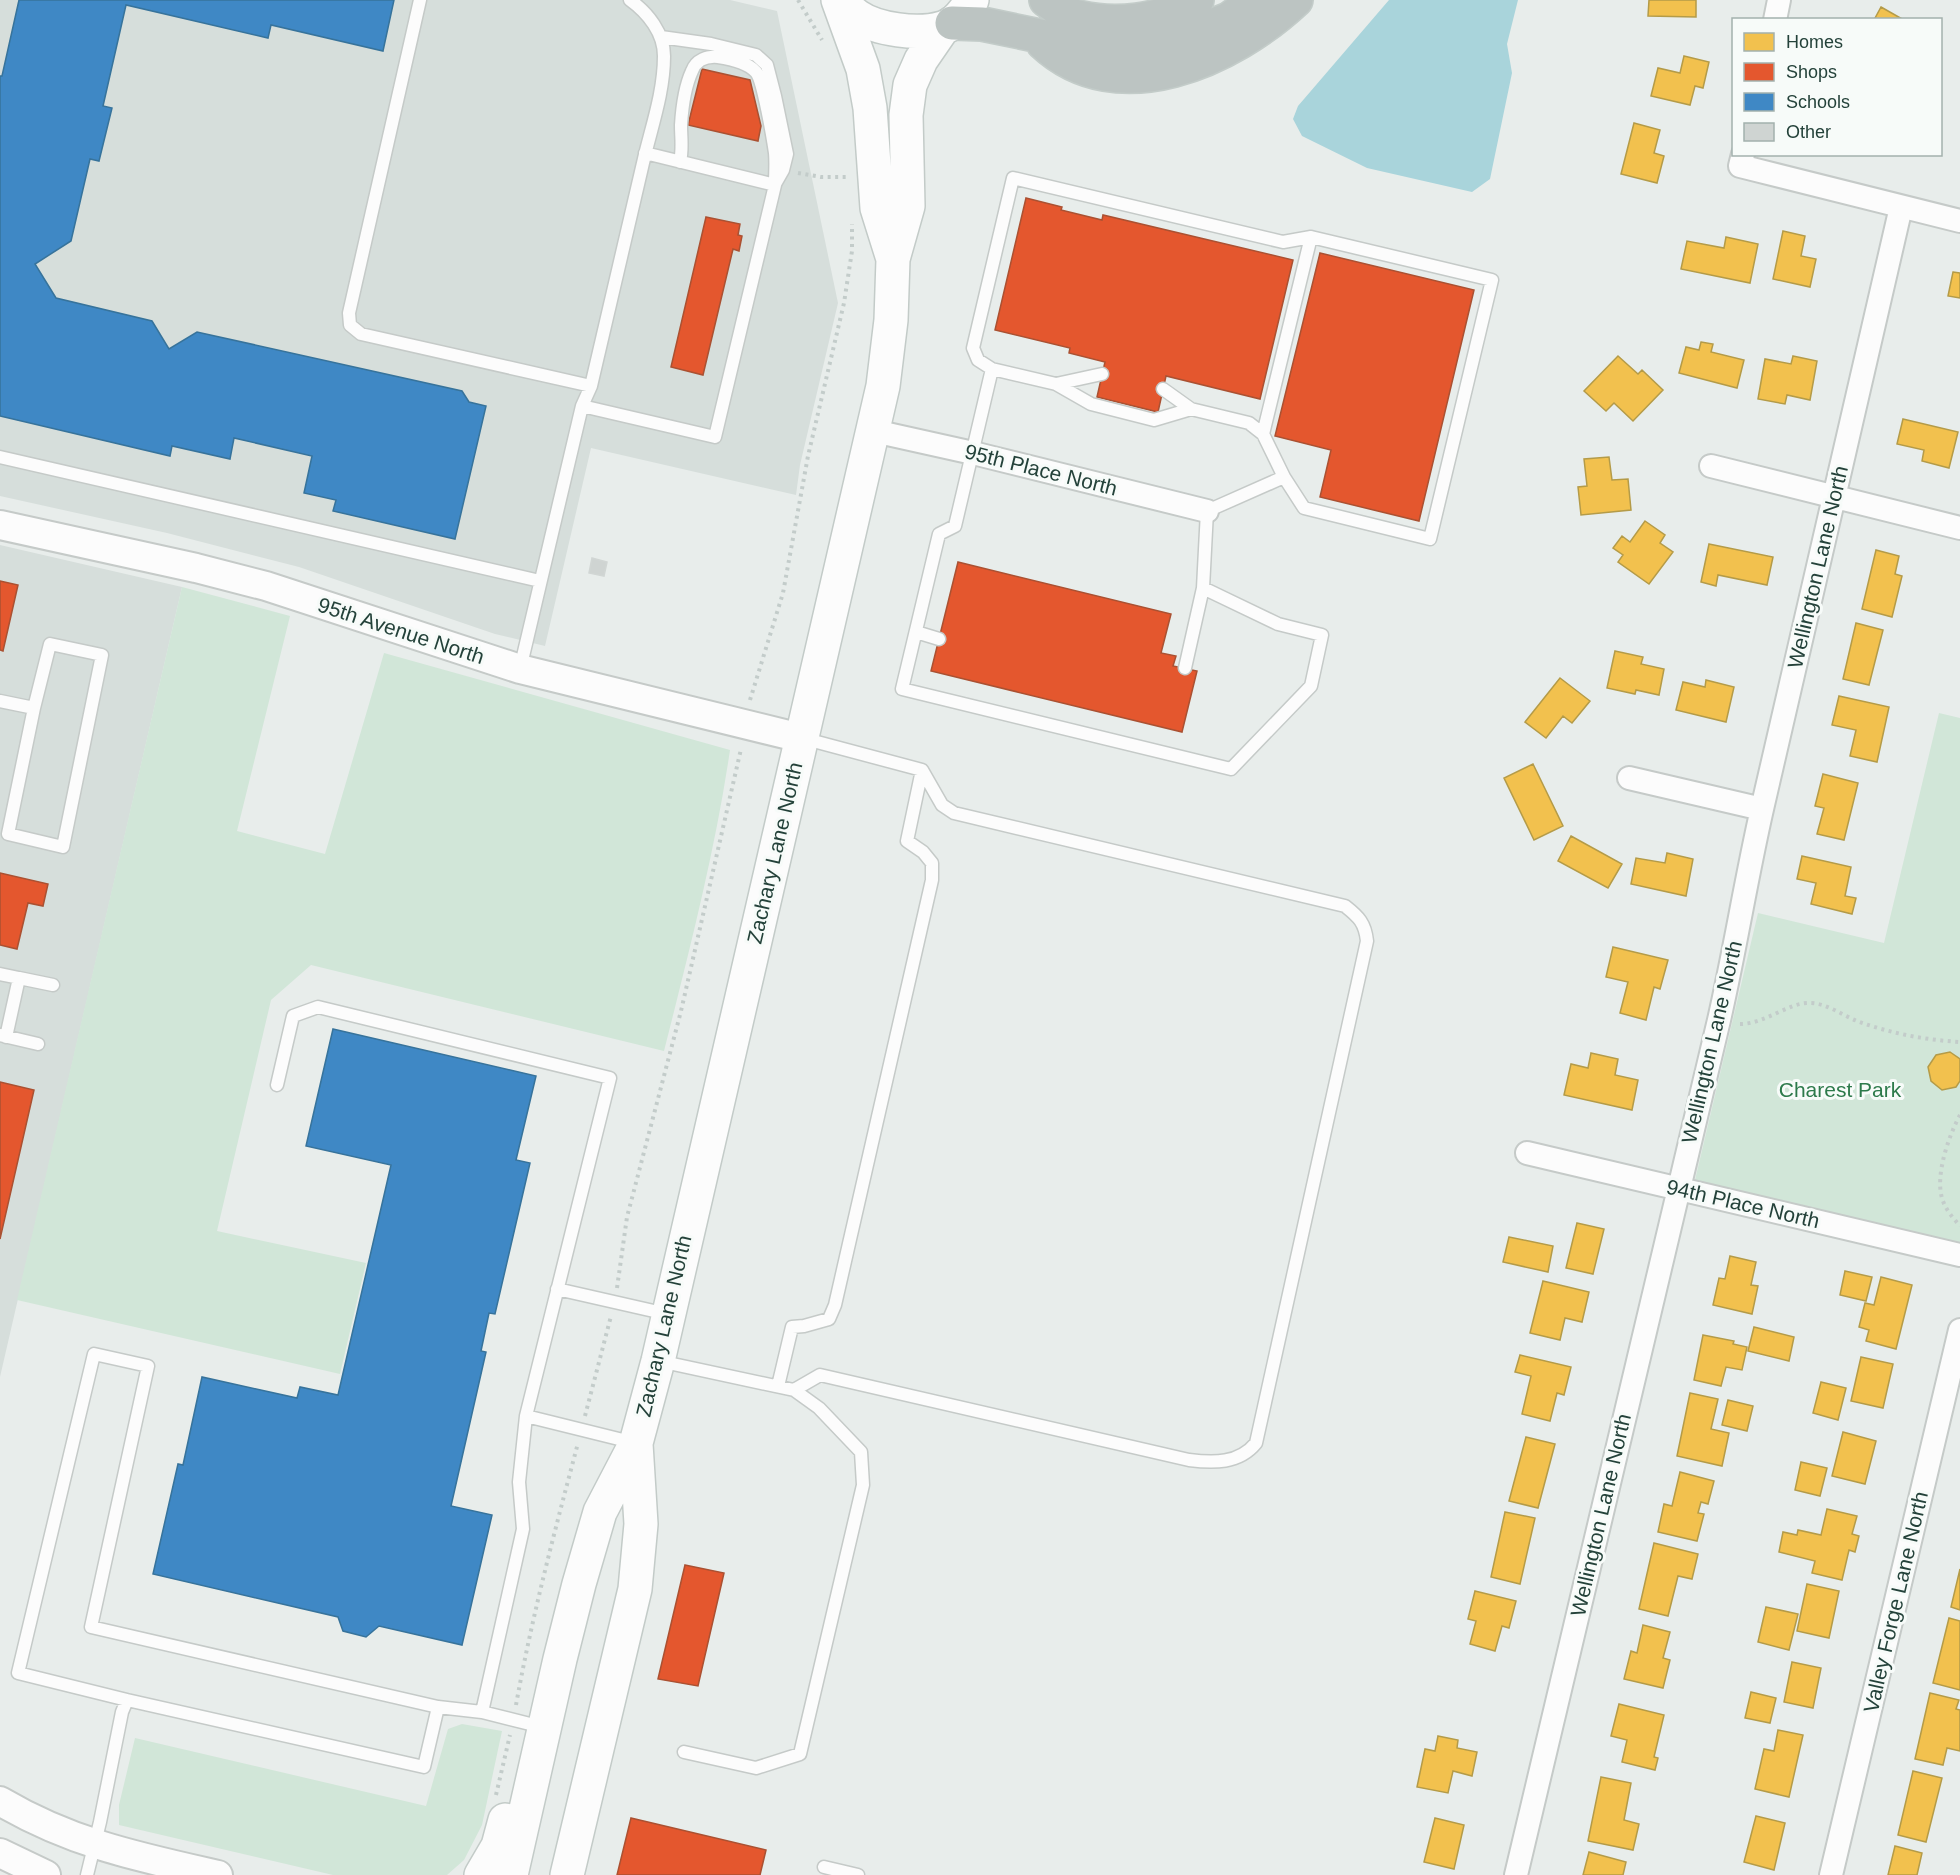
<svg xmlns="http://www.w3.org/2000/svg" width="1960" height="1875" font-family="Helvetica,sans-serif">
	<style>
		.built { fill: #d6dedb }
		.green { fill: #d1e6d8 }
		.water { fill: #a9d4db }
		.homes { fill: #f2c14e; stroke: #b49b48; stroke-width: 1.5 }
		.shops { fill: #e4572e; stroke: #aa5132; stroke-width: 1.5 }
		.schools { fill: #3f88c5; stroke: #37739b; stroke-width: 1.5 }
		.building { fill: #cfd4d2; stroke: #d1d6d4; stroke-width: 1.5 }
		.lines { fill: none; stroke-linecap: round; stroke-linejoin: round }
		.service-casing { stroke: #c5cac8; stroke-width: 15 }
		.minor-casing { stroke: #c5cac8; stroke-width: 26 }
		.tertiary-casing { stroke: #c5cac8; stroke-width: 32 }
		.secondary-casing { stroke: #c3cbc8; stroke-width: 36 }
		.motorway-casing { stroke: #c3ccc9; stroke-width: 36 }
		.path { stroke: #c3ccca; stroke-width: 4; stroke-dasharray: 3 4.5; stroke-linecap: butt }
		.service { stroke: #fcfcfc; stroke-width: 12 }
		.minor { stroke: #fcfcfc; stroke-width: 22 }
		.tertiary { stroke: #fcfcfc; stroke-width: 28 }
		.secondary { stroke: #fcfcfc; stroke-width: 33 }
		.motorway { stroke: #bcc4c2; stroke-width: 33 }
		.labels { text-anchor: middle; stroke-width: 6; stroke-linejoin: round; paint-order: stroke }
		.street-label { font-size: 21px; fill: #24423a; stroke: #f7fbf9 }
		.park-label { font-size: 21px; fill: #2d7a4b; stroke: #f7fbf9 }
	</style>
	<rect width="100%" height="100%" fill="#e8edeb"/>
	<!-- built -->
	<path class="built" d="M0 0H730L777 11 838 303 800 465 796 495 591 448 545 646 495 634 299 567 167 533 0 496Z
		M0 545 182 587 0 1377Z"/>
	<!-- green -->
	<path class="green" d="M182 587 290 616 237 831 325 854 384 653 730 750C715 852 689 952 664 1051L311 965 271 1000 217 1231 366 1263 340 1374 17 1300Z
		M1939 713 1960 718V1243L1695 1180 1758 913 1884 943Z
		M462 1724 502 1731 482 1825 464 1860 447 1875H333L119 1825V1805L135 1738 426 1806 448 1729Z"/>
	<!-- water -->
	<path class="water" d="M1389 0H1518L1507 44 1512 73 1490 179 1472 192 1367 168 1302 136 1293 119 1298 106Z"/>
	<!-- homes -->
	<path class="homes" d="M1649 0H1696V17L1648 16Z
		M1881 7 1904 20H1874Z
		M1684 56 1709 62 1703 88 1695 86 1690 105 1651 96 1658 68 1680 73Z
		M1634 123 1660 130 1654 153 1664 156 1657 183 1621 174Z
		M1783 231 1805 236 1801 256 1816 259 1810 287 1773 279Z
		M1726 237 1758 244 1750 283 1681 269 1687 241 1724 248Z
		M1953 272 1960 273V298L1948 296Z
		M1701 342 1713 344 1711 352 1744 360 1737 388 1679 373 1686 347 1699 350Z
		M1618 356 1638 374 1642 370 1663 390 1633 421 1614 403 1606 411 1584 391Z
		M1793 356 1817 361 1810 400 1787 395 1785 404 1758 399 1765 359 1791 364Z
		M1903 419 1958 432 1949 468 1922 461 1924 450 1897 444Z
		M1609 457 1612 480 1628 479 1631 510 1581 515 1578 487 1587 486 1584 459Z
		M1645 521 1665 535 1660 543 1673 552 1649 584 1618 562 1623 555 1613 548 1622 536 1630 542Z
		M1709 544 1773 557 1767 585 1718 575 1716 586 1701 582Z
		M1876 550 1899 556 1895 574 1902 576 1892 617 1862 609Z
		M1856 623 1883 630 1869 685 1843 679Z
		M1615 651 1643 657 1641 664 1664 669 1659 695 1636 690 1635 694 1607 688Z
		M1560 678 1590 701 1572 723 1563 716 1546 738 1525 722Z
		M1706 680 1734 687 1726 722 1676 710 1683 682 1705 687Z
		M1839 696 1889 707 1877 762 1850 756 1856 730 1832 725Z
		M1533 764 1563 826 1534 840 1504 778Z
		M1823 774 1858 783 1844 840 1817 834 1824 808 1815 806Z
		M1571 836 1622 864 1608 888 1558 861Z
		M1667 853 1693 859 1686 896 1631 884 1636 858 1665 863Z
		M1802 856 1851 867 1845 896 1856 898 1852 914 1811 904 1816 883 1797 879Z
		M1613 947 1668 960 1660 989 1654 987 1646 1020 1620 1013 1628 982 1606 977Z
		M1950 1052 1960 1059V1081L1956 1087 1942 1090 1931 1081 1928 1067 1936 1055Z
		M1591 1053 1618 1059 1615 1075 1638 1080 1632 1110 1564 1095 1571 1064 1588 1068Z
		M1577 1223 1604 1229 1593 1274 1566 1268Z
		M1509 1237 1553 1246 1548 1272 1503 1262Z
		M1730 1256 1756 1262 1751 1285 1758 1286 1752 1314 1713 1305 1719 1278 1725 1279Z
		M1845 1271 1872 1277 1866 1301 1840 1295Z
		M1881 1277 1912 1285 1896 1349 1866 1341 1869 1330 1859 1327 1865 1303 1874 1305Z
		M1543 1281 1589 1292 1582 1322 1565 1318 1560 1340 1530 1333Z
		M1754 1327 1794 1337 1789 1361 1748 1351Z
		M1703 1335 1734 1341 1733 1344 1747 1347 1742 1370 1726 1367 1721 1386 1694 1380Z
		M1520 1355 1571 1367 1564 1395 1557 1393 1550 1421 1522 1414 1531 1376 1515 1372Z
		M1861 1357 1893 1364 1883 1408 1851 1401Z
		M1821 1382 1846 1388 1838 1420 1813 1413Z
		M1690 1393 1718 1399 1711 1429 1729 1433 1722 1466 1677 1456Z
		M1728 1400 1753 1406 1747 1431 1722 1425Z
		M1843 1432 1876 1441 1865 1484 1832 1476Z
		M1526 1437 1555 1444 1538 1508 1509 1501Z
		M1801 1462 1827 1468 1820 1496 1795 1490Z
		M1680 1472 1714 1481 1708 1504 1701 1502 1698 1513 1704 1514 1697 1541 1658 1532 1664 1504 1672 1506Z
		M1827 1509 1857 1516 1852 1534 1859 1536 1855 1552 1849 1550 1842 1580 1812 1573 1815 1561 1779 1552 1783 1532 1797 1535 1798 1530 1821 1535Z
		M1505 1512 1535 1518 1520 1584 1491 1577Z
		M1654 1543 1698 1554 1692 1579 1678 1576 1668 1616 1639 1609Z
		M1960 1569V1610L1951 1607Z
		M1807 1584 1839 1591 1829 1638 1797 1631Z
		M1475 1591 1516 1601 1509 1628 1502 1626 1495 1651 1470 1644 1476 1621 1468 1619Z
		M1766 1607 1798 1614 1789 1650 1758 1642Z
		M1949 1618 1960 1621V1690L1933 1683Z
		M1643 1625 1670 1632 1663 1658 1670 1660 1663 1688 1624 1679 1631 1651 1637 1653Z
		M1792 1662 1821 1668 1813 1708 1784 1702Z
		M1751 1692 1776 1698 1770 1723 1745 1718Z
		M1930 1693 1959 1700 1956 1709 1960 1710V1751L1947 1748 1943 1765 1915 1759Z
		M1619 1704 1664 1715 1654 1757 1658 1758 1655 1770 1622 1762 1627 1740 1611 1736Z
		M1778 1730 1803 1735 1789 1797 1755 1789 1764 1749 1774 1751Z
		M1438 1736 1458 1740 1457 1748 1477 1752 1472 1776 1453 1771 1448 1793 1417 1787 1425 1749 1435 1751Z
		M1913 1771 1942 1778 1926 1842 1898 1835Z
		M1601 1777 1631 1783 1624 1820 1639 1824 1633 1850 1588 1841Z
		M1756 1816 1785 1823 1774 1870 1744 1862Z
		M1435 1818 1464 1825 1454 1869 1424 1862Z
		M1895 1846 1922 1853 1917 1875H1888Z
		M1589 1852 1626 1862 1623 1875H1583Z"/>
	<!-- shops -->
	<path class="shops" d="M702 69 750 80 761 126 758 141 688 125Z
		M1026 198 1062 207 1061 210 1102 220 1103 215 1293 260 1260 399 1166 376 1158 412 1097 397 1105 362 1069 353 1070 348 995 330Z
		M706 217 740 224 738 235 742 236 739 251 733 249 703 375 671 367Z
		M1320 253 1474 290 1419 521 1320 497 1331 450 1275 436Z
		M958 562 1171 614 1161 653 1176 656 1173 666 1197 671 1182 732 931 671Z
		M0 581 18 585 3 651 0 650Z
		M0 873 48 884 43 906 28 903 17 949 0 945Z
		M0 1082 34 1090 0 1239Z
		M685 1565 724 1573 698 1686 658 1679Z
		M631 1818 766 1850 760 1875H617Z"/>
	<!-- schools -->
	<path class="schools" d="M19 0H394L383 51 271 25 268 38 126 5 103 106 112 108 99 161 90 159 71 241 35 264 56 298 152 321 169 349 197 332 462 391 469 402 486 406 455 539 333 511 336 500 304 493 312 456 234 438 230 459 172 446 170 456 0 416V76H2Z
		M333 1029 536 1076 516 1160 530 1163 495 1314 489 1313 481 1351 486 1352 451 1506 492 1515 462 1645 379 1626 366 1637 343 1631 338 1617 153 1574 178 1464 183 1465 202 1377 297 1398 300 1387 338 1395 391 1165 306 1146Z"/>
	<!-- building -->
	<path class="building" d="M592 558 607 562 604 576 589 573Z"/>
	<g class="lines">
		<defs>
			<path id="service" d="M420 0 349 313 350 325 361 334 591 386
				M661 37 711 44 756 55 767 65 775 96 787 154 783 170 775 184
				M645 153 775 185
				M992 369 955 526 939 534 902 689 1231 769 1311 686 1322 635 1278 624 1203 588
				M1056 384 1102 374
				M1163 389 1191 409 1249 423 1263 434 1284 477
				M582 406 715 437 775 185C775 174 776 163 775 153 773 139 763 80 756 72 747 62 731 59 718 57 707 56 696 60 692 71 685 86 682 109 681 125 681 139 683 148 680 162
				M1191 409 1154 420 1091 404 1056 384 992 369 978 360 973 348 1013 178 1283 242 1311 237
				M0 457 540 581
				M916 632 939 639
				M1185 668 1203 588 1207 511 1284 477 1304 508 1430 539 1492 280 1311 237 1263 434
				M520 669 582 406 591 386C608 312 625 238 643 163 651 128 664 93 664 56 664 33 648 13 630 0
				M0 701 34 708 50 644 102 655 63 847 8 834 34 708
				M0 974 19 978
				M0 1035 38 1044
				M6 1037 19 978 53 985
				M277 1085 293 1016 318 1007 610 1078 526 1416 519 1482 523 1529 482 1712 542 1727
				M557 1289 667 1314
				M659 1361 794 1390 819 1408 861 1452 863 1485 800 1754 756 1768 684 1752
				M778 1386 792 1327 804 1326 829 1319 835 1305 932 880V863L923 852 907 841 922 770
				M794 1390 820 1375 1189 1460C1213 1463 1239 1464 1256 1443L1367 941C1365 923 1359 917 1345 906L954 813 942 805 922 770 802 738
				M526 1416 635 1443
				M127 1700 424 1767 438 1707
				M824 1867 858 1875
				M87 1875 100 1822 122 1712 127 1700 18 1673 94 1354 148 1366 91 1627 438 1707 482 1712"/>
			<path id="minor" d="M1775 20 1779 0
				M1743 154 1740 166 1960 221
				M874 431 973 453 1207 511
				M1711 466 1960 528
				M1629 778 1762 809
				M1527 1153 1960 1255
				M1516 1875 1719 1020C1735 950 1746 879 1762 809L1901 207
				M1831 1875 1960 1330"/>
			<path id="tertiary" d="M0 525 196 568 266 586 520 669 801 738
				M0 1801C71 1843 138 1857 218 1875
				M0 1853 46 1875"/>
			<path id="secondary" d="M838 0 863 69 870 108 877 208 893 259
				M840 0C845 5 851 12 857 16 877 30 918 35 942 28 955 25 965 11 972 0
				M481 1875 498 1846 505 1820
				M511 1875 560 1659 579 1584 600 1512 636 1443 658 1361 883 386 891 320 893 259 908 206 906 115 910 85 921 60 943 28
				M567 1875 635 1589 641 1524 636 1444"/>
			<path id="motorway" d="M1046 0C1054 6 1065 13 1074 16 1114 27 1161 21 1197 0
				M952 23 982 24 1093 47 1128 48 1175 41 1229 19 1255 0
				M1043 43C1118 113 1232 60 1296 0"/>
		</defs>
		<!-- service casing -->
		<use href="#service" class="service-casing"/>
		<!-- minor casing -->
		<use href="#minor" class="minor-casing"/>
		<!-- tertiary casing -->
		<use href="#tertiary" class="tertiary-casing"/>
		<!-- secondary casing -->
		<use href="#secondary" class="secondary-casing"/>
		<!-- motorway casing -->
		<use href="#motorway" class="motorway-casing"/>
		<!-- path -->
		<path class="path" d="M798 0 822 40
			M798 173 821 177H848
			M750 700 783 593 808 456 844 303 852 251V224
			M1740 1024C1765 1024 1789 1002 1810 1003 1826 1003 1842 1015 1857 1021 1889 1033 1925 1040 1960 1042
			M1960 1115C1949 1135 1935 1175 1942 1198 1945 1209 1953 1218 1960 1226
			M617 1288 627 1217 681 1011 741 749
			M585 1416 611 1316
			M516 1705C532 1616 555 1530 578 1443
			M496 1795 510 1735"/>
		<!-- service -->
		<use href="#service" class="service"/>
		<!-- minor -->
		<use href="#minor" class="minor"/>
		<!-- tertiary -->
		<use href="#tertiary" class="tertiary"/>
		<!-- secondary -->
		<use href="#secondary" class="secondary"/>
		<!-- motorway -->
		<use href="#motorway" class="motorway"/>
	</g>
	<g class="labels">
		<!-- street labels -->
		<g class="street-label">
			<text transform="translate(1041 470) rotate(14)" y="7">95th Place North</text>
			<text transform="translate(1818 567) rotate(-77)" y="7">Wellington Lane North</text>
			<text transform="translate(401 631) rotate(18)" y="7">95th Avenue North</text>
			<text transform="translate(775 853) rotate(-77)" y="7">Zachary Lane North</text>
			<text transform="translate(1712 1042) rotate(-77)" y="7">Wellington Lane North</text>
			<text transform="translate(1743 1204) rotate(13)" y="7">94th Place North</text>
			<text transform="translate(664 1326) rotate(-77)" y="7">Zachary Lane North</text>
			<text transform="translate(1601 1515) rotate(-77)" y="7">Wellington Lane North</text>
			<text transform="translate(1896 1602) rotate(-77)" y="7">Valley Forge Lane North</text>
		</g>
		<!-- park labels -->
		<g class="park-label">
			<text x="1840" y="1097">Charest Park</text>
		</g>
	</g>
	<!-- legend -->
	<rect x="1732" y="18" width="210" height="138" fill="#f7fbf9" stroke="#a3b1ad" stroke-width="1.5"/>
	<rect x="1744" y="33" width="30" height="18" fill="#f2c14e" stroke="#a3b1ad" stroke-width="1.5"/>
	<text x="1786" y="48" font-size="18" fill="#24423a">Homes</text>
	<rect x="1744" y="63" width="30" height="18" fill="#e4572e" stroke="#a3b1ad" stroke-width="1.5"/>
	<text x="1786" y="78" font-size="18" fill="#24423a">Shops</text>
	<rect x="1744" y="93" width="30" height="18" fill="#3f88c5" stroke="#a3b1ad" stroke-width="1.5"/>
	<text x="1786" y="108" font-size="18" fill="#24423a">Schools</text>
	<rect x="1744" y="123" width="30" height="18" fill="#cfd4d2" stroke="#a3b1ad" stroke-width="1.5"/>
	<text x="1786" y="138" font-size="18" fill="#24423a">Other</text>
</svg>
